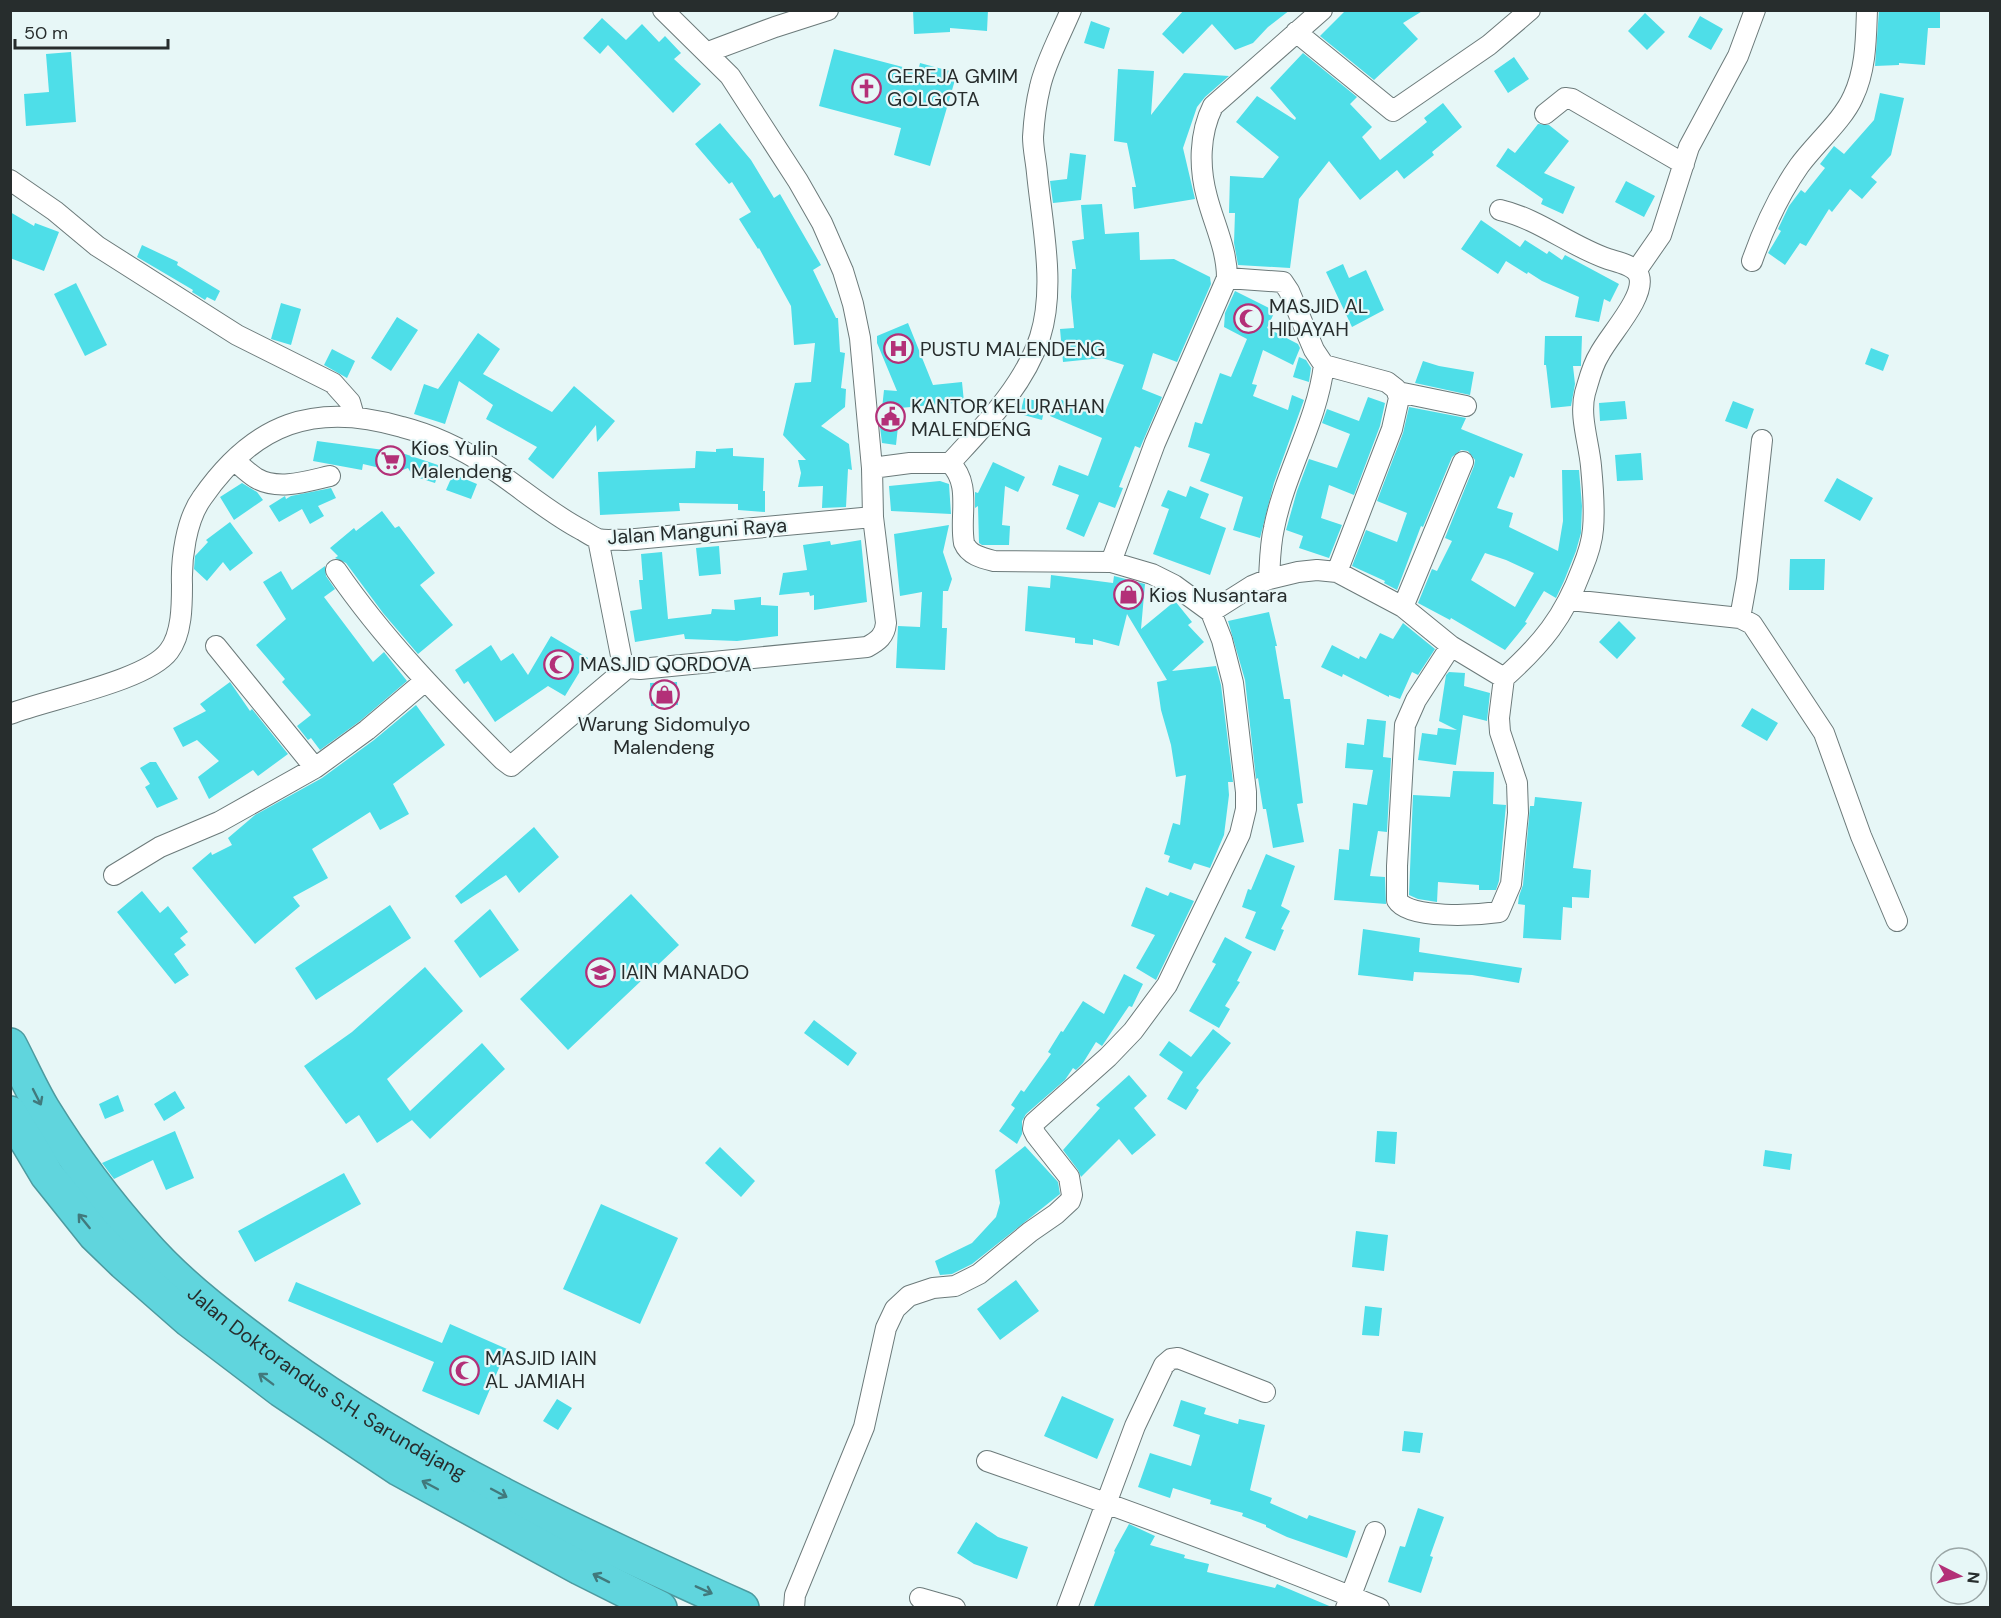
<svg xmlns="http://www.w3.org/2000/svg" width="2001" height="1618" font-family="'DM Sans',sans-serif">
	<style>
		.building { fill: #4edee8; fill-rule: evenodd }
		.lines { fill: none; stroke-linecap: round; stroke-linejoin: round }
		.street-casing { stroke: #6c7a7a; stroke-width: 22 }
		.highway-casing { stroke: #4c9a9f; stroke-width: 36 }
		.street { stroke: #fff; stroke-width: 20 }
		.highway { stroke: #60d5dd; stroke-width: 33 }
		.oneway { stroke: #41797c }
		.labels { text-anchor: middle; stroke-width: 4.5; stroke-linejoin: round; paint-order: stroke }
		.poi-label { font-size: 20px; fill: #272d2d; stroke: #e7f7f7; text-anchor: start }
		.street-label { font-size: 20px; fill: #272d2d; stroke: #e7f7f7 }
	</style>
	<rect width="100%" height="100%" fill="#e7f7f7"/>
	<!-- building -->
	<path class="building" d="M913 10H988L987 31 950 28V32L914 34Z
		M1184 10H1290L1268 27 1253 43 1235 50 1212 24 1183 54 1162 34Z
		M1346 10H1424L1403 23 1418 39 1374 80 1320 36Z
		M1879 10H1940V28H1928L1925 65 1899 63V65L1875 66Z
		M1645 13 1665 32 1647 50 1628 31Z
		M1700 16 1723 29 1711 50 1688 37Z
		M602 18 626 40 642 24 659 42 665 36 681 53 674 59 701 84 673 113 608 45 600 54 583 38Z
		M1091 21 1110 28 1104 49 1084 43Z
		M834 49 918 71 920 63 957 73 930 166 894 155 901 128 819 106Z
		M71 52 76 122 26 126 24 94 49 92 46 54Z
		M1303 53 1357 97 1350 104 1372 127 1362 137 1380 160 1427 122 1424 118 1443 103 1462 127 1432 152 1434 155 1404 179 1397 170 1360 200 1329 161 1299 199 1290 268 1238 265 1234 243 1235 213H1229L1230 176 1263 178 1279 157 1236 122 1257 96 1295 120 1296 118 1270 88Z
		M1514 57 1529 79 1508 93 1494 71Z
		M1118 69 1154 71 1151 115 1184 73 1229 76 1205 97 1197 107 1183 148 1195 199 1134 209 1132 187H1136L1127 143 1114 141Z
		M1880 93 1904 98 1891 155 1871 177 1877 182 1862 199 1850 189 1832 212 1829 209 1806 246 1800 243 1785 265 1768 253 1781 231 1778 229 1789 206 1801 190 1805 193 1825 168 1820 164 1834 146 1844 154 1874 120Z
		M720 123 751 160 774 198 780 194 821 265 813 270 836 318H838L840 352 845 353 841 388 846 389 845 407 821 426 849 444 852 470 848 469 846 507 822 508 823 486 798 487 801 473 798 460H806L783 435 795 383 811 382 815 343 794 345 791 306 759 248 758 249 739 219 751 212 732 182 729 184 695 144Z
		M1538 124 1549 125 1569 141 1544 173 1575 187 1563 214 1541 204 1543 199 1496 166 1508 148 1515 153Z
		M1070 153 1086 155 1081 200 1053 203 1050 181 1067 179Z
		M1626 181 1655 196 1644 217 1615 202Z
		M1102 204 1105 234 1139 232 1140 260 1174 259 1210 277 1211 284 1177 362 1153 353 1142 389 1162 397 1140 448 1135 446 1119 487 1123 488 1115 508 1099 502 1084 537 1066 529 1079 495 1052 485 1059 465 1088 476 1102 438 1050 416 1057 398 1103 417 1124 365 1102 358 1063 362 1060 329 1074 328 1071 297 1072 269H1076L1072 241 1084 239 1081 205Z
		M10 212 34 226 35 223 59 232 44 271 10 258Z
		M1481 220 1520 247 1525 240 1547 254 1549 251 1562 260 1565 255 1619 284 1610 302 1604 299 1599 322 1575 317 1579 297 1542 281 1528 272 1527 274 1506 261 1498 274 1461 249Z
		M142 245 178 262 177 265 220 291 215 301 207 297 205 300 192 292 193 290 137 257Z
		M1343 264 1349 278 1366 270 1384 310 1352 327 1326 272Z
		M76 283 107 345 85 356 54 294Z
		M1235 291 1275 311 1267 328 1298 344 1300 348 1293 365 1263 350 1252 384 1257 385 1253 396 1288 410 1292 395 1304 400 1274 483 1260 538 1233 530 1243 497 1200 481 1210 454 1188 447 1195 422 1202 424 1220 373 1231 377 1247 339 1224 327 1225 313Z
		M281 303 301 309 291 345 271 339Z
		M397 317 418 330 391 371 371 358Z
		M908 323 933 385 962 382 964 402 900 408 896 445 882 443 880 427 884 390 897 391 877 343V336Z
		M478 333 500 349 483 374 552 412 574 386 615 421 597 442 596 425 553 479 528 459 537 447 486 419 493 405 459 381 445 424 414 414 424 384 438 389Z
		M1545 336H1582L1581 364V366H1573L1575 384 1571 406 1551 408 1546 365H1544Z
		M1871 348 1889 355 1883 371 1865 364Z
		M332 349 355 361 347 378 324 365Z
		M1299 357 1306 360 1311 368 1309 382 1293 377Z
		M1423 361 1439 366 1474 372 1470 395 1415 383Z
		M1368 397 1385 403 1380 426 1354 495 1329 485 1321 518 1342 525 1329 558 1299 548 1303 536 1286 530 1297 491 1309 459 1337 468 1350 434 1322 423 1327 409 1359 421Z
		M1024 398 1046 403 1042 420 1020 414Z
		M1625 401 1627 419 1600 421 1599 403Z
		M1733 401 1754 409 1747 429 1725 421Z
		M1409 407 1466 418 1461 429 1523 454 1514 478 1510 476 1497 508 1513 513 1509 527 1558 551 1563 521 1562 470H1579L1582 506 1581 533 1576 551 1564 581 1556 598 1544 591 1525 622 1527 623 1505 650 1451 618 1450 620 1418 603 1432 569 1437 571 1452 541 1445 538 1474 466 1475 460 1468 451 1461 450 1452 457 1423 527 1421 526 1397 590 1384 583 1385 581 1352 566 1366 530 1397 542 1407 513 1377 501 1403 433ZM1485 553 1506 560 1534 573 1515 607 1471 580Z
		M317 441 384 450V447L441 466 435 483 413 476 408 468 397 472 363 464 362 470 313 461Z
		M733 448V456L764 458 763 491H765V512L738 510V504L679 503 680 511 600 515 598 472 695 468 696 451 716 452V449Z
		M1641 453 1643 480 1617 481 1615 455Z
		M993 462 1025 477 1018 492 1005 486 1002 525 1010 526 1009 545H982L979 543 978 506 975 508V492L978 493Z
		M453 474 477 484 471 499 446 490Z
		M1837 478 1873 498 1860 521 1824 501Z
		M940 481 949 484 951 514 891 511 889 486Z
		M242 483 257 492 263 500 234 520 220 497Z
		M1190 486 1209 494 1200 518 1226 528 1210 575 1153 554 1169 509 1161 506 1168 490 1186 497Z
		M331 488 336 498 318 506 324 516 310 524 302 509 279 522 269 506 285 496 286 499 291 496Z
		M382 511 395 528 399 526 435 573 420 585 453 625 418 654 383 613 346 563 335 558 338 556 330 548 354 528 356 531Z
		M230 522 253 553 230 571 223 562 207 581 194 569 195 556 208 542 206 540Z
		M949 525 943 552 952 579 948 591H943L942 628H947L945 670 896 668 898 626 920 627 922 592 900 596 894 534Z
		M861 540 867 602 814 610V595L810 596 809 592 779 595 783 573 807 570 803 545 830 541 831 545Z
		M719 546 721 574 699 576 696 548Z
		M662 552 668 619 711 614 712 609 735 610 734 600 761 597V605L778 606V636L737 641 685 639 684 634 635 642 630 611 642 609 639 580H643L641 554Z
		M1790 559H1825L1824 590H1789Z
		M325 566 326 576 335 589 324 597 373 662 384 652 407 681 360 721 320 750 311 738 308 740 297 726 311 715 282 682 285 679 256 645 286 619 263 582 281 571 292 590Z
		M1051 575 1113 583 1114 576 1145 584 1141 629 1175 601 1192 622 1188 625 1204 642 1172 671 1216 666 1221 685 1233 782H1228L1229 795 1224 835 1210 868 1194 863 1191 870 1168 862 1170 856 1164 854 1173 823 1180 825 1186 775 1176 777 1171 745 1161 710 1157 682 1167 680 1127 614 1119 646 1093 639V645L1075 643V638L1025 631 1028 586 1050 588Z
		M1269 612 1277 646H1275L1284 699H1290L1303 803 1297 804 1304 842 1273 848 1266 809H1263L1258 778 1256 779 1245 680 1228 621Z
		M1619 621 1636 638 1617 659 1599 642Z
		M1403 623 1435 649 1418 675 1412 672 1400 699 1389 695V697L1343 674 1342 677 1321 667 1332 645 1359 659 1360 656 1366 659 1380 633 1393 639Z
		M551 636 588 658 565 696 548 686 495 722 468 681 464 684 455 670 491 645 501 661 513 653 528 675Z
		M1449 672 1465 673 1464 686 1490 693 1487 721 1463 715 1456 765 1418 760 1422 733 1437 735 1438 728 1457 730 1439 721 1446 675Z
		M230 682 250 711 252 709 288 754 258 776 253 770 209 799 198 777 219 761 197 740 183 747 173 728 206 711 200 704Z
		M677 682 678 705 651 706 650 683Z
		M416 705 445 745 393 784 409 814 380 830 370 812 312 849 328 878 293 897 300 906 255 944 192 868 211 852 212 855 232 845 228 838 255 815 322 778 374 740Z
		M1752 708 1778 723 1767 741 1741 726Z
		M1367 719 1386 721 1383 757 1391 758 1387 832 1378 831 1370 876 1385 877 1386 904 1334 900 1339 849 1349 850 1353 803 1367 805 1373 770 1345 768 1347 743 1364 745Z
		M150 762H156L178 799 157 808 145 787 150 784 140 768Z
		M1453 771 1494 772 1493 804 1506 805 1499 881 1496 890H1479V885L1438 882 1437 902 1418 899 1409 895 1413 795 1450 797Z
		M1535 797 1582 802 1573 868 1591 870 1589 898 1572 897V908L1563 907 1561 940 1523 938 1525 905 1518 904 1519 896 1523 885 1530 806H1534Z
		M534 827 559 857 519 893 506 875 461 904 455 896Z
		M1266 854 1295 866 1281 906 1290 911 1281 929 1284 930 1275 951 1245 938 1256 912 1242 907 1248 889 1251 890Z
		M1146 887 1168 896 1170 892 1194 901 1156 980 1136 968 1155 935 1131 926Z
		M142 891 160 913 168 906 188 932 180 938 186 945 174 954 189 975 175 984 117 912Z
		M631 894 679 945 568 1050 520 999Z
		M390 905 411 938 316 1000 295 968Z
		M490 909 519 950 480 978 454 941Z
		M1363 929 1420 938 1419 952 1522 968 1519 983 1472 975 1414 972 1413 981 1358 975Z
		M1225 937 1252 952 1237 981 1240 982 1225 1006 1230 1009 1219 1028 1189 1011 1216 964 1212 962Z
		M425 967 463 1011 387 1079 410 1111 482 1043 505 1069 430 1139 412 1120 377 1143 359 1115 346 1124 304 1066 352 1032Z
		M1124 974 1143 984 1132 1007 1129 1006 1102 1046 1096 1042 1083 1063 1076 1070 1073 1068 1065 1080 1026 1114 1022 1121V1134L1017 1144 999 1131 1015 1108 1011 1105 1021 1090 1024 1092 1051 1054 1048 1052 1061 1031 1063 1032 1083 1001 1104 1014Z
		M814 1020 857 1053 848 1066 804 1033Z
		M1213 1029 1231 1043 1196 1088 1199 1090 1186 1110 1167 1099 1183 1072 1159 1055 1169 1041 1191 1057Z
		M1129 1075 1147 1096 1134 1108 1156 1135 1132 1155 1119 1139 1081 1177 1078 1170 1063 1150 1100 1108 1096 1105Z
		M175 1091 185 1108 164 1121 154 1104Z
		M118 1095 124 1111 105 1119 99 1104Z
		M175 1131 194 1178 166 1190 153 1160 114 1179 102 1163Z
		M1377 1131 1397 1132 1395 1164 1375 1162Z
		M1025 1146 1058 1182 1060 1194 972 1264 952 1274 940 1275 935 1261 972 1243 996 1217 1000 1203 995 1170Z
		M720 1147 755 1181 741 1197 705 1163Z
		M1765 1150 1792 1154 1790 1170 1763 1166Z
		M344 1173 361 1204 255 1262 238 1231Z
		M601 1204 678 1238 640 1324 563 1289Z
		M1356 1231 1388 1235 1384 1271 1352 1267Z
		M1016 1280 1039 1311 1000 1340 977 1309Z
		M296 1282 442 1343 450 1324 507 1349 479 1415 422 1391 434 1362 288 1301Z
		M1365 1306 1382 1308 1379 1336 1362 1335Z
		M1062 1396 1114 1419 1097 1459 1044 1436Z
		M557 1399 572 1408 558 1430 543 1421Z
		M1181 1400 1206 1408 1204 1414 1238 1424 1239 1419 1265 1425 1250 1490 1272 1498 1270 1503 1307 1519 1309 1515 1356 1531 1347 1558 1287 1537 1266 1527V1525L1242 1516 1243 1513 1210 1504 1211 1500 1173 1488 1170 1498 1138 1487 1150 1453 1191 1466 1200 1435 1173 1426Z
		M1404 1431 1423 1433 1420 1453 1402 1451Z
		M1418 1508 1444 1517 1430 1556 1433 1557 1421 1593 1388 1582 1400 1546 1405 1547Z
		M976 1522 998 1537 1028 1547 1017 1579 974 1564 957 1553Z
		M1129 1524 1155 1536 1150 1545 1185 1555 1184 1558 1209 1564 1207 1572 1275 1588 1277 1584 1334 1608H1093L1115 1552 1114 1551Z"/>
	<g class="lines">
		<defs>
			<path id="street" d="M1296 32 1393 111 1489 45 1530 10
				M708 52 775 27 828 10
				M1545 114 1565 98 1572 99 1684 164
				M10 180 55 211 97 246 237 335 333 383 350 402 354 416
				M1500 210C1539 219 1570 246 1608 259 1617 262 1635 265 1639 276 1646 297 1609 335 1599 355 1592 366 1589 380 1585 393 1579 416 1589 443 1591 466 1593 487 1595 508 1593 529 1592 543 1587 557 1582 569 1564 617 1542 644 1504 678
				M1752 261C1764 227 1778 196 1799 166 1815 144 1843 120 1853 97 1866 70 1866 39 1867 10
				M1636 271 1661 235 1689 147 1738 56 1755 10
				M1227 278 1283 282 1289 291 1314 350 1324 365C1317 422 1285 472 1274 528 1270 545 1270 562 1269 579
				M1324 365 1387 382 1396 389 1399 398 1392 429 1337 572
				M1398 392 1466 406
				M234 460C241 466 248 473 256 478 278 491 308 481 330 476
				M950 463C984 426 1024 386 1040 337 1056 287 1042 224 1037 173 1036 161 1033 149 1033 137 1034 120 1036 103 1040 87 1045 63 1061 34 1071 10
				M598 539 622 661 627 668 640 669 867 647C878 641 885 636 886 623L873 517
				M1111 562 1155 443 1227 278C1227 249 1214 224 1207 197 1199 168 1199 134 1213 106L1322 10
				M336 570C384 640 443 700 503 760L511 766 627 668
				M1570 600 1740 618 1752 624 1824 733 1861 836 1897 921
				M1403 607 1463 462
				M1211 612 1252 586 1269 579 1298 572 1317 570 1337 572 1403 607 1451 646 1504 678 1499 718 1500 732 1517 783 1518 813 1511 884 1499 912C1478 915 1409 920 1397 900V866L1405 725 1416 700 1451 646
				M1740 618 1747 579 1762 440
				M216 646 315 768
				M10 714C48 699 147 681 169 651 182 634 182 605 182 585 181 559 186 520 202 498 254 423 315 401 402 427 433 435 462 449 488 466 520 487 549 513 582 530 587 533 593 537 598 539 606 541 617 539 625 540L873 517 872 468 860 338 853 304 843 271 822 223 798 181 730 76 663 10
				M114 875 160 847 219 822 315 768 367 730 425 681
				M987 1461C1119 1507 1250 1555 1379 1608
				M920 1598 955 1608
				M794 1608 795 1595 864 1427 886 1328 895 1309 909 1296 933 1288 955 1286 979 1274 1030 1232 1056 1214 1070 1201 1072 1195 1069 1177 1036 1135 1033 1129 1034 1123 1108 1057 1133 1031 1167 985 1240 834 1246 809V792L1233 683 1222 640 1211 612 1174 585 1152 574 1111 562 994 561C982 558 969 555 964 543 959 516 972 484 950 463H910L872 468
				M1067 1608 1135 1426 1164 1365 1171 1359 1178 1358 1265 1392
				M1346 1608 1375 1532"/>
			<g id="highway">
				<path id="s1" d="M10 1045C21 1066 31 1089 43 1109 72 1156 105 1201 142 1242 181 1287 231 1324 279 1359 423 1463 581 1535 742 1608"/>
				<path d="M10 1113 47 1175 95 1235 124 1263 189 1320 281 1390 399 1469 580 1568 660 1608"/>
			</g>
		</defs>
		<!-- street casing -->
		<use href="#street" class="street-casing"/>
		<!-- highway casing -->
		<use href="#highway" class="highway-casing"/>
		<!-- street -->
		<use href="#street" class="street"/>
		<!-- highway -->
		<use href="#highway" class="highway"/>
	</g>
	<!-- one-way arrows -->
	<defs><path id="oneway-shaft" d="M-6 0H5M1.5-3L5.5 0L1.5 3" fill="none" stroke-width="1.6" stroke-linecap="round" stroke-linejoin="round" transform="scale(1.5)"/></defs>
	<g class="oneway">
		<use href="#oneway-shaft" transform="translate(37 1097) rotate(63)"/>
		<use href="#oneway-shaft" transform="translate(84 1221) rotate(-129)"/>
		<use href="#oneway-shaft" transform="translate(266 1379) rotate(-143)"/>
		<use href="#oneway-shaft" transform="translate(430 1485) rotate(-152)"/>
		<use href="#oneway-shaft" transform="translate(499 1493) rotate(28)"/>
		<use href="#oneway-shaft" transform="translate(601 1578) rotate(-153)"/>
		<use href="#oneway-shaft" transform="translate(704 1590) rotate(24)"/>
	</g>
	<!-- icons -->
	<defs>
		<symbol id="church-ring" viewBox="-11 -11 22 22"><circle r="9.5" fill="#e7f7f7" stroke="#b33078" stroke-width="1.5"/><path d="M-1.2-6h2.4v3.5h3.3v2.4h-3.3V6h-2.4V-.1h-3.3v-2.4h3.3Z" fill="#b33078"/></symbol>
		<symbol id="mosque-ring" viewBox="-11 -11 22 22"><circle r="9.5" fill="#e7f7f7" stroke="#b33078" stroke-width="1.5"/><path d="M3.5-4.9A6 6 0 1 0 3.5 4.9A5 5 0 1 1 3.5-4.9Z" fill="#b33078"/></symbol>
		<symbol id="hospital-ring" viewBox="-11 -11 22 22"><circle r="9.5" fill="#e7f7f7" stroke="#b33078" stroke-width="1.5"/><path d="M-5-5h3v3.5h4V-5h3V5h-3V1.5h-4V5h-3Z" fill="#b33078"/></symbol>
		<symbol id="civic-ring" viewBox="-11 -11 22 22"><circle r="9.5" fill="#e7f7f7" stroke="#b33078" stroke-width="1.5"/><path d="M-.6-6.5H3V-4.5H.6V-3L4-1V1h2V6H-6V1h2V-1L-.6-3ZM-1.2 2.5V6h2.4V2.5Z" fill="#b33078"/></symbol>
		<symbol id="supermarket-ring" viewBox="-11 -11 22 22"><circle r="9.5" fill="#e7f7f7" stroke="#b33078" stroke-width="1.5"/><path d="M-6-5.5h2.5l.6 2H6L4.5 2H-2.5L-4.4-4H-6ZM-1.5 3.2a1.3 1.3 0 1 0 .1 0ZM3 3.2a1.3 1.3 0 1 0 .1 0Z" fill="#b33078"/></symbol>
		<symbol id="shop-ring" viewBox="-11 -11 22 22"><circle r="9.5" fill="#e7f7f7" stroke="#b33078" stroke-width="1.5"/><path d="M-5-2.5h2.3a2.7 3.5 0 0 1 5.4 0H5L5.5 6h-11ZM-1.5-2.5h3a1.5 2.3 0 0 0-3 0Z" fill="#b33078"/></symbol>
		<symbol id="university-ring" viewBox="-11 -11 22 22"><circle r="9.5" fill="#e7f7f7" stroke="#b33078" stroke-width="1.5"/><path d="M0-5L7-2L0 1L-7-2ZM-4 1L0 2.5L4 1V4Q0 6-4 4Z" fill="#b33078"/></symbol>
	</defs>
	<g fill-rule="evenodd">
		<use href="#church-ring" x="850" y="72" width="33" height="33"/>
		<use href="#mosque-ring" x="1232" y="302" width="33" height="33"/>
		<use href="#hospital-ring" x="882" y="332" width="33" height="33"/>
		<use href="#civic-ring" x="874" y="400" width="33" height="33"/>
		<use href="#supermarket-ring" x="374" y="444" width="33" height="33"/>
		<use href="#shop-ring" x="1112" y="578" width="33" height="33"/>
		<use href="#mosque-ring" x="542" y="648" width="33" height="33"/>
		<use href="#shop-ring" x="648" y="678" width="33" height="33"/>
		<use href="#university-ring" x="584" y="956" width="33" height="33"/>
		<use href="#mosque-ring" x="448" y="1354" width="33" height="33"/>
	</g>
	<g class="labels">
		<!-- poi labels -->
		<g class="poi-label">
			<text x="887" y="83">GEREJA GMIM<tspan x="887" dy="23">GOLGOTA</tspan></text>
			<text x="1269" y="313">MASJID AL<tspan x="1269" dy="23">HIDAYAH</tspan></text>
			<text x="920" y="356">PUSTU MALENDENG</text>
			<text x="911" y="413">KANTOR KELURAHAN<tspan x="911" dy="23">MALENDENG</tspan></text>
			<text x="411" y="455">Kios Yulin<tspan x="411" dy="23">Malendeng</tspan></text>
			<text x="1149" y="602">Kios Nusantara</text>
			<text x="580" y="671">MASJID QORDOVA</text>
			<text x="664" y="731" text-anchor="middle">Warung Sidomulyo<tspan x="664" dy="23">Malendeng</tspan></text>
			<text x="621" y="979">IAIN MANADO</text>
			<text x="485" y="1365">MASJID IAIN<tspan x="485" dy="23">AL JAMIAH</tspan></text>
		</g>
		<!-- street labels -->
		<g class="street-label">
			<text transform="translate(697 531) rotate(-4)" y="7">Jalan Manguni Raya</text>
			<text dy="7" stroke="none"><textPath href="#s1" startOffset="472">Jalan Doktorandus S.H. Sarundajang</textPath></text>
		</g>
	</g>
	<!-- border -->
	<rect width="2001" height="1618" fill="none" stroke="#272d2d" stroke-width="24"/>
	<!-- north arrow -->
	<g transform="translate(1959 1576) rotate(96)"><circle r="28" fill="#e7f7f7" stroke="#9aa6a6" stroke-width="1.5"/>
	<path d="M0-4.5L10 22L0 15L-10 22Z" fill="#b33078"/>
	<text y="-9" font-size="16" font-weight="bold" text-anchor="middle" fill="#272d2d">N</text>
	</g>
	<!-- scale -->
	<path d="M15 39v9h153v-9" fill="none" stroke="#272d2d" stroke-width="3"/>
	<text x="24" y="39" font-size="18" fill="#272d2d" stroke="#e7f7f7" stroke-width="4.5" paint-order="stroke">50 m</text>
</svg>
